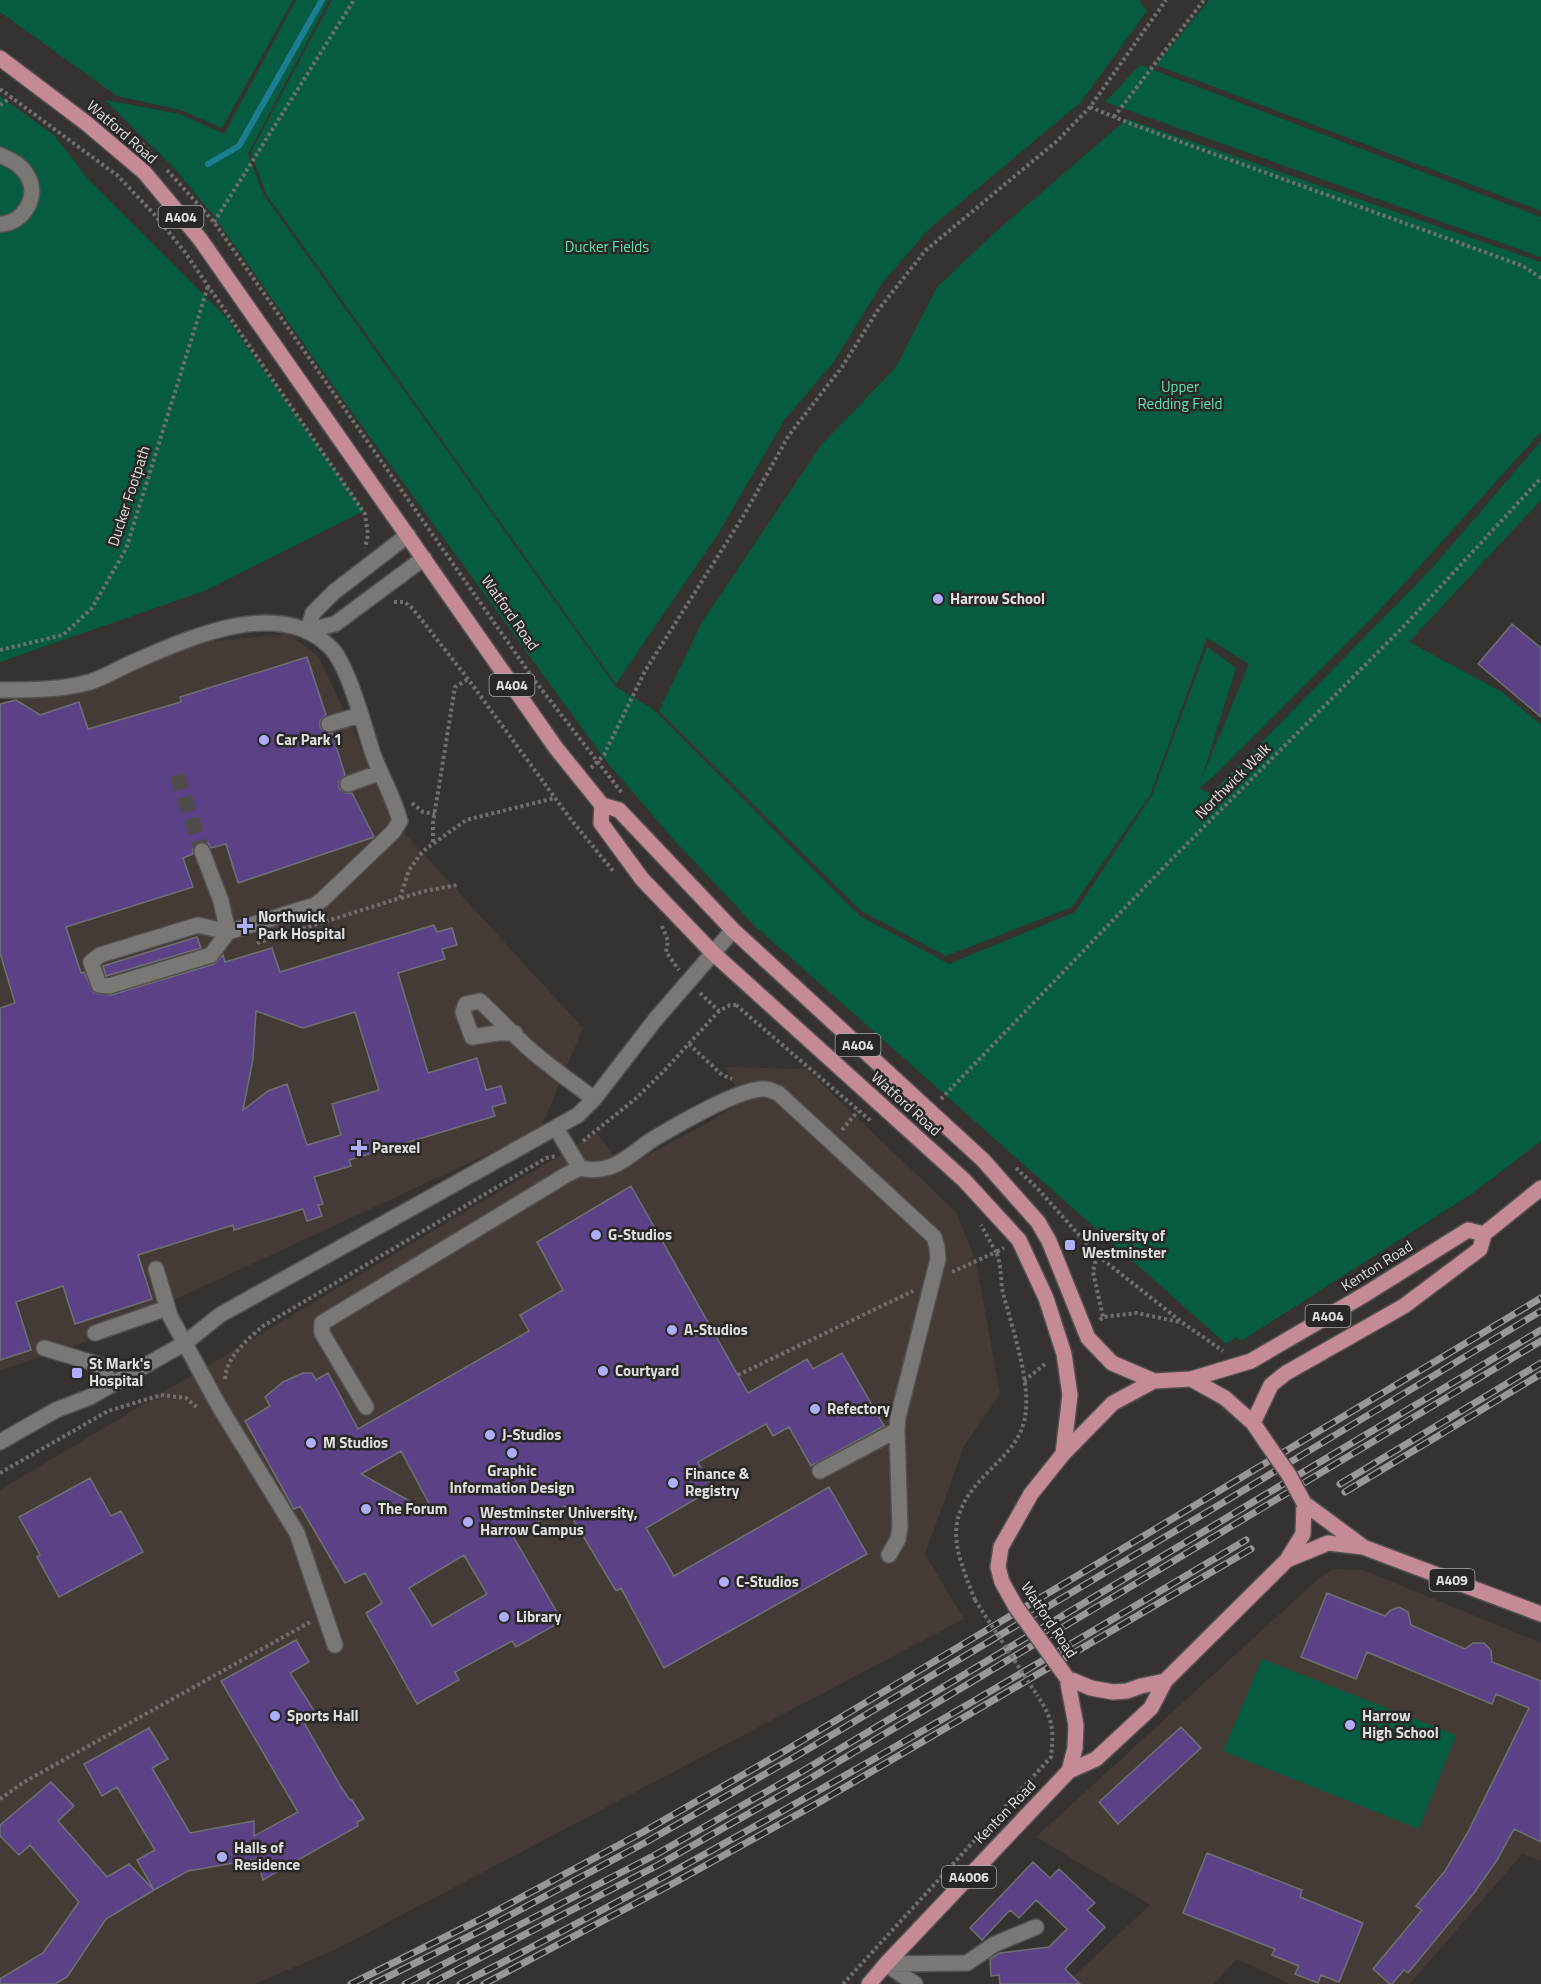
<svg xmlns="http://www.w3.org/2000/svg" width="1541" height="1984" font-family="'Titillium Web',sans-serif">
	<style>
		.built { fill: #443b37 }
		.green { fill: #055c40 }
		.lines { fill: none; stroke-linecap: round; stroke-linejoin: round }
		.stream { stroke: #1d7e93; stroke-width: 6 }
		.building { fill: #5b4287; stroke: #707073; stroke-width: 1.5; fill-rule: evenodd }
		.minor-tunnel { stroke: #4f4c4a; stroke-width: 15; stroke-dasharray: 15 8; stroke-linecap: butt }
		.minor-casing { stroke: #535150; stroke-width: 18 }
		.major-casing { stroke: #535150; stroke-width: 18 }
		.path { stroke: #726f6e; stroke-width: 4; stroke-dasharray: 3 3; stroke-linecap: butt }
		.minor { stroke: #7a7775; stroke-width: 15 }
		.major { stroke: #c48b97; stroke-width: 15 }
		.rail-casing { stroke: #9a9897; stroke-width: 7 }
		.rail { stroke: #2a2826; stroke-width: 4.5; stroke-dasharray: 14; stroke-linecap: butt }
		.major-bridge-casing { stroke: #535150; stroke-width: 18; stroke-linecap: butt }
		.path-bridge { stroke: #726f6e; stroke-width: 4; stroke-dasharray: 3 3; stroke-linecap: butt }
		.major-bridge { stroke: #c48b97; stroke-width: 15 }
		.poi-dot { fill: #afaefa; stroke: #2a2826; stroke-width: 2 }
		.labels { text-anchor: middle; stroke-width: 5; stroke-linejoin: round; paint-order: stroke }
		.shield { fill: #2a2826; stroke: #aaa9a8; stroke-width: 1.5 }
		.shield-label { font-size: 14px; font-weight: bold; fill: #e1e0df }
		.street-label { font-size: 15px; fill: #e1e0df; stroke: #2a2826 }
		.park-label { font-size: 15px; fill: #5de5af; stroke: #2a2826 }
		.poi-label { font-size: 15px; font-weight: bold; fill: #e1e0df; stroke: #2a2826; text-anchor: start }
	</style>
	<rect width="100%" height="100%" fill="#353230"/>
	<!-- built -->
	<path class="built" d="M289 634 319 657 396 824 583 1028 540 1130 71 1348 0 1370V703L193 643Z
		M726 1067 806 1069 956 1212 976 1261 1000 1394 964 1446 925 1554 964 1619 339 1948 255 1984H0V1490L597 1133 623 1168 705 1124 742 1102Z
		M1333 1569 1363 1570 1541 1643V1861L1522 1854 1410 1984H1290L1237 1959 1214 1984H1065L1150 1905 1036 1837 1318 1579Z"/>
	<!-- green -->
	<path class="green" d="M0 0H293L222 128 181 110 117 96 0 12Z
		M296 0H329L248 154 263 194 616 687 653 709 860 916 949 964 1075 912 1152 795 1207 647 1236 668 1202 778 1249 664 1207 638 1150 795 1072 907 946 956 861 911 659 711 702 622 822 444 896 367 937 287 992 235 1127 119 1541 262V432L1379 611 1214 776 1199 788 1211 794 1433 567 1541 441V500L1409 642 1502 692 1541 725V1141L1473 1193 1241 1341 1237 1337 1226 1344 755 926 674 840 606 761 346 404 216 219 177 171 105 100 180 114 224 134Z
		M332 0H1139L1147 11 1081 102 929 229 883 282 833 363 785 419 718 534 616 684 266 194 251 152Z
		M1209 0H1541V211L1156 65Z
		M1140 65 1541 217V257L1105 102Z
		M0 96 55 136 89 180 225 316 364 511 207 590 0 662Z
		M1262 1659 1456 1735 1419 1829 1223 1751Z"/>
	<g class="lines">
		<!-- stream -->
		<path class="stream" d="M208 164 239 146 322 0"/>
	</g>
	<!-- building -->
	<path class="building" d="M1512 624 1541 648V717L1478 664Z
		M307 657 326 715 320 721V727L326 733H332L345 775 339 782V788L346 793H352L374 837 238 883 226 844 211 848 208 843 198 842 193 849V854L183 858 193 887 66 927 81 973 84 972 94 993 111 995 214 964 223 955 225 962 272 948 280 972 434 925 437 932 452 928 457 945 442 949 445 959 398 973 428 1073 477 1058 486 1090 501 1086 506 1103 492 1107 495 1116 349 1160 351 1166 314 1177 323 1204 318 1205 322 1216 307 1221 303 1209 234 1230 233 1225 138 1255 152 1299 75 1324 63 1286 16 1302 31 1350 0 1360V1008L15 1003 0 953V704L16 700 40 715 79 702 88 729 181 702 180 697ZM256 1011 303 1028 355 1012 379 1090 332 1104 341 1135 307 1145 287 1084 268 1091 243 1110 253 1059Z
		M197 937 201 948 106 976 103 966Z
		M631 1186 748 1393 807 1359 813 1369 842 1353 884 1426 811 1466 789 1427 773 1436 766 1424 698 1462 713 1489 646 1528 674 1576 829 1487 867 1554 664 1668 621 1588 616 1591 565 1506 513 1536 562 1621 516 1647 512 1641 455 1672 459 1680 417 1704 366 1613 382 1603 365 1573 345 1583 300 1506 294 1509 245 1421 270 1406 265 1397 283 1382 303 1373H312L316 1380 328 1373 358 1429 529 1331 520 1315 563 1290 537 1242ZM401 1451 435 1515 361 1474ZM464 1555 487 1594 432 1626 409 1588Z
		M90 1478 111 1516 121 1511 143 1552 59 1597 37 1557 40 1555 19 1517Z
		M1327 1593 1385 1616 1391 1610 1399 1607 1408 1612 1411 1625 1465 1649 1473 1643H1484L1491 1650 1492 1662 1541 1681V1842L1514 1829 1497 1860 1474 1893 1408 1973 1404 1970 1392 1984H1390L1373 1969 1422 1910 1416 1906 1445 1871 1468 1832 1529 1708 1496 1694 1492 1704 1367 1652 1356 1679 1301 1657Z
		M296 1640 309 1662 290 1673 315 1712 302 1719 341 1787 349 1799 352 1800 364 1819 357 1822 358 1826 263 1880 257 1859 188 1871 154 1890 137 1860 155 1850 117 1787 102 1796 84 1764 149 1728 168 1759 152 1768 190 1833 254 1821V1836L298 1812 221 1681Z
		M1181 1727 1201 1748 1118 1824 1099 1802Z
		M51 1782 74 1806 58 1821 107 1877 129 1864 154 1890 106 1919 67 1977 55 1984H0V1979L43 1953 79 1902 30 1845 19 1855 0 1836V1825Z
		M1207 1853 1302 1890 1300 1897 1363 1923 1339 1982 1321 1975 1318 1983 1295 1974 1299 1966 1272 1955 1275 1949 1183 1913Z
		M1033 1862 1050 1878 1059 1869 1095 1903 1087 1910 1105 1927 1065 1969 1080 1984H1000L999 1975 991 1976 990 1959 1000 1953 1049 1947 1067 1929 1036 1900 1019 1918 1010 1910 982 1940 970 1928Z"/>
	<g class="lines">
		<!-- minor-tunnel -->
		<path class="minor-tunnel" d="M177 775 202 851"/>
		<defs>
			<path id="minor" d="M0 155C10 160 21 164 27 175 40 195 24 224 0 224
				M308 630 313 613 334 592 408 535
				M308 630 335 624 424 558
				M0 690C29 690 62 690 90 682 106 677 121 667 136 661 191 637 281 596 331 648 349 667 364 727 373 754 381 776 394 798 400 821L393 832 323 899 315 905 228 932 198 925 100 955 91 962 99 985 109 986 211 955 228 932 221 901 202 851
				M329 724 360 715
				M348 784 379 773
				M515 1033H498L472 1037 463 1012 466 1004 480 1001C495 1015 509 1030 524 1044 545 1064 571 1081 594 1099
				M556 1128 580 1168C614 1176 629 1154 655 1138 677 1125 741 1087 765 1089 769 1089 774 1092 778 1093L934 1237 937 1247 938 1259 898 1417 897 1430 900 1527 898 1539 889 1555
				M156 1269 170 1316 219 1406 297 1533 335 1645
				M95 1333 167 1308
				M44 1348 100 1365 112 1385
				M366 1407 322 1333V1323L566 1175 580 1168
				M0 1442 56 1410 90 1397 185 1343 220 1315 578 1115 594 1099 655 1020 733 930
				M820 1471 897 1430
				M886 1964 967 1963 995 1944 1036 1927
				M886 1964 915 1984"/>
			<path id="major" d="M0 58 86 123 144 172 200 239 556 748 602 805 619 810 733 930 983 1160 1038 1222 1049 1241 1088 1338 1112 1363 1154 1381
				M602 805 601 823 642 879 713 953 964 1180 1019 1240 1046 1298 1064 1354 1070 1395 1063 1454
				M1191 1379 1251 1361 1364 1295 1468 1230 1484 1234
				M1253 1423 1271 1385 1286 1373 1404 1306 1480 1249 1484 1234 1541 1188
				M1304 1503 1362 1546
				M1287 1560 1328 1543 1363 1547 1541 1614
				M1002 1582 998 1567 1001 1547 1031 1494 1063 1454 1113 1403 1154 1381 1191 1379 1225 1398 1253 1423 1268 1445
				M1069 1771 1075 1748 1076 1725 1067 1678 1091 1688 1113 1692 1127 1691 1141 1686 1165 1681 1287 1560 1303 1534 1304 1503
				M869 1984 886 1964 1069 1771 1096 1759 1151 1708 1165 1681"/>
		</defs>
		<!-- minor casing -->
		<use href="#minor" class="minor-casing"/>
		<!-- major casing -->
		<use href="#major" class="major-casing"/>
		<!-- path -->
		<path class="path" d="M0 89 118 176 154 214 184 251 365 514 368 535 365 548
			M0 105 12 97
			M1090 107 1134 125 1523 266 1541 278
			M104 114 137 139 151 153
			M1114 117 1204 0
			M167 170 214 222 535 681 622 793
			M214 222 354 0
			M394 602H405L413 609 468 679 569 817 613 871
			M0 650 63 635 92 608 126 549 208 286
			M591 768 604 755 645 671 744 515 789 435 842 367 878 310 926 250 1057 141 1090 107 1166 0
			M412 803 423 812 435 814
			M433 842V823L455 687 468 679
			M401 898 425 891 457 885
			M662 926 668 941 666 952 679 970
			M257 943 400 898 409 870 423 851 466 820 555 798
			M700 993 719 1011 730 1005H736
			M736 1005 872 1122
			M689 1044 722 1075 732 1079
			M941 1099 1167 864 1406 624 1541 478
			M842 1130 858 1111
			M583 1141 634 1100 662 1073 719 1011
			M1016 1168 1037 1188 1097 1255 1183 1323 1223 1351
			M1097 1255 1093 1272 1103 1317
			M952 1272 996 1252 981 1225
			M1100 1320 1103 1317 1137 1313 1179 1322
			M738 1375 913 1291
			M225 1379C226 1357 247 1340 263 1326L546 1158 556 1156
			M1024 1381 1045 1364
			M0 1473 108 1411 161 1395 186 1398 199 1409
			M975 1600C953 1544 942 1518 989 1471 1002 1458 1016 1445 1022 1428 1036 1394 1012 1328 1003 1293 1000 1280 1002 1265 996 1252L1004 1248
			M0 1799 24 1782 312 1621
			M843 1984 1051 1757C1054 1729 1053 1719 1037 1695"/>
		<!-- minor -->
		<use href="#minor" class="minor"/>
		<!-- major -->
		<use href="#major" class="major"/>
		<defs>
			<path id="rail" d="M1340 1484 1541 1363
				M1345 1492 1541 1374
				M351 1984 481 1919 643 1832 788 1749 1541 1298
				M373 1984 486 1928 648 1841 793 1758 1224 1502 1541 1311
				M405 1984 655 1855 801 1772 1541 1330
				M430 1984 660 1864 806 1781 1541 1341
				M460 1984C729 1848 987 1694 1246 1540
				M484 1984 672 1884 818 1803 1251 1549"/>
		</defs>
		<!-- rail casing -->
		<use href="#rail" class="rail-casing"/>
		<!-- rail -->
		<use href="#rail" class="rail"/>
		<defs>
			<path id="major-bridge" d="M1268 1445 1289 1475 1304 1503
				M1002 1582 1016 1607 1067 1678"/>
		</defs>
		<!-- major-bridge casing -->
		<use href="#major-bridge" class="major-bridge-casing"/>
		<!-- path-bridge -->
		<path class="path-bridge" d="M975 1600 1037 1695"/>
		<!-- major-bridge -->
		<use href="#major-bridge" class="major-bridge"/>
	</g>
	<!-- markers -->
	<g class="poi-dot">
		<circle cx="938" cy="599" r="6"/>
		<circle cx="264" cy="740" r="6"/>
		<path d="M242 917h6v6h6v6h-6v6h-6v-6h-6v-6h6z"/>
		<path d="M356 1139h6v6h6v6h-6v6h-6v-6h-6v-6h6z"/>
		<circle cx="596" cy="1235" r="6"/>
		<rect x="1064" y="1239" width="12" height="12" rx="3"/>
		<circle cx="672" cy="1330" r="6"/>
		<circle cx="603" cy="1371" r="6"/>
		<rect x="71" y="1367" width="12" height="12" rx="3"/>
		<circle cx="815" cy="1409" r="6"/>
		<circle cx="490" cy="1435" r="6"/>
		<circle cx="311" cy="1443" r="6"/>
		<circle cx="512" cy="1453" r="6"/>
		<circle cx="673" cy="1483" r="6"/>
		<circle cx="366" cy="1509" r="6"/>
		<circle cx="468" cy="1522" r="6"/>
		<circle cx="724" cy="1582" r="6"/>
		<circle cx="504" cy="1617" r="6"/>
		<circle cx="275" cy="1716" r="6"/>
		<circle cx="1350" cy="1725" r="6"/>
		<circle cx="222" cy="1857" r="6"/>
	</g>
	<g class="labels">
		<!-- shield labels -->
		<g class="shield">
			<rect x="158.5" y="206" width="45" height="22" rx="4.5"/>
			<rect x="489.5" y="674" width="45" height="22" rx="4.5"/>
			<rect x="835.5" y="1034" width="45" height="22" rx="4.5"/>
			<rect x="1305.5" y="1305" width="45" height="22" rx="4.5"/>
			<rect x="1429.5" y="1569" width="45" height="22" rx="4.5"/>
			<rect x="942" y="1866" width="54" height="22" rx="4.5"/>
		</g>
		<g class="shield-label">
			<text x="181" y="222">A404</text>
			<text x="512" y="690">A404</text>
			<text x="858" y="1050">A404</text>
			<text x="1328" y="1321">A404</text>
			<text x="1452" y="1585">A409</text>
			<text x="969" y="1882">A4006</text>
		</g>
		<!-- street labels -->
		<g class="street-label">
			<text transform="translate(122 132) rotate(41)" y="5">Watford Road</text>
			<text transform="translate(129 496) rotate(-72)" y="5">Ducker Footpath</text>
			<text transform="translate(510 613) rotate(55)" y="5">Watford Road</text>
			<text transform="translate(1233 781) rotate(-45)" y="5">Northwick Walk</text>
			<text transform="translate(906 1104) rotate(42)" y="5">Watford Road</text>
			<text transform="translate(1377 1266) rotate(-32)" y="5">Kenton Road</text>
			<text transform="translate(1049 1620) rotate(56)" y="5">Watford Road</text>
			<text transform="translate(1005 1812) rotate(-46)" y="5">Kenton Road</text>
		</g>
		<!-- park labels -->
		<g class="park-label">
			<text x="607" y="252">Ducker Fields</text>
			<text x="1180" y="392">Upper<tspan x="1180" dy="17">Redding Field</tspan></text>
		</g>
		<!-- poi labels -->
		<g class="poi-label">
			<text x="950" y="604">Harrow School</text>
			<text x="276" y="745">Car Park 1</text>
			<text x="258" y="922">Northwick<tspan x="258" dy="17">Park Hospital</tspan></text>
			<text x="372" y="1153">Parexel</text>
			<text x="608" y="1240">G-Studios</text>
			<text x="1082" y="1241">University of<tspan x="1082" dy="17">Westminster</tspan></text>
			<text x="684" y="1335">A-Studios</text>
			<text x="89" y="1369">St Mark's<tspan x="89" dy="17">Hospital</tspan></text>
			<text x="615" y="1376">Courtyard</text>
			<text x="827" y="1414">Refectory</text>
			<text x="502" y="1440">J-Studios</text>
			<text x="323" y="1448">M Studios</text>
			<text x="512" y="1476" text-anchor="middle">Graphic<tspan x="512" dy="17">Information Design</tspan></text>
			<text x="685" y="1479">Finance &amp;<tspan x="685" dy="17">Registry</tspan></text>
			<text x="378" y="1514">The Forum</text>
			<text x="480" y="1518">Westminster University,<tspan x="480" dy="17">Harrow Campus</tspan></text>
			<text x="736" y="1587">C-Studios</text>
			<text x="516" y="1622">Library</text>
			<text x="287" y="1721">Sports Hall</text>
			<text x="1362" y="1721">Harrow<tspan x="1362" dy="17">High School</tspan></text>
			<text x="234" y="1853">Halls of<tspan x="234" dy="17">Residence</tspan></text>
		</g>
	</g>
</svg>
